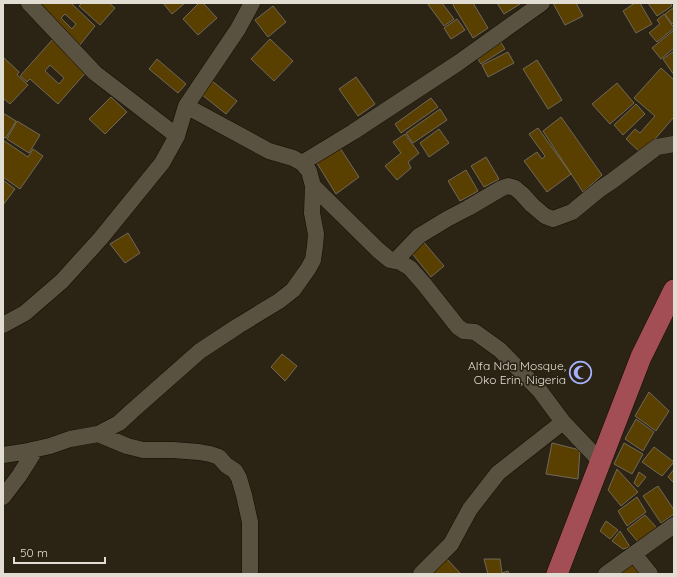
<svg xmlns="http://www.w3.org/2000/svg" width="677" height="577" font-family="Quicksand,sans-serif">
	<style>
		.building { fill: #594000; stroke: #716858; fill-rule: evenodd }
		.lines { fill: none; stroke-linecap: round; stroke-linejoin: round }
		.minor-casing { stroke: #140d02; stroke-width: 17 }
		.major-casing { stroke: #140d02; stroke-width: 22 }
		.minor { stroke: #5a5241; stroke-width: 16 }
		.major { stroke: #a34e55; stroke-width: 21 }
		.labels { text-anchor: middle; stroke-width: 3.5; stroke-linejoin: round; paint-order: stroke }
		.poi-label { font-size: 12px; fill: #e2ddd3; stroke: #2b2415; text-anchor: end }
	</style>
	<rect width="100%" height="100%" fill="#2b2415"/>
	<!-- building -->
	<path class="building" d="M36 3H71L95 26 79 46ZM65 14 76 24 72 29 61 18Z
		M82 3H109L115 8 100 25 79 6Z
		M163 3H185L172 14Z
		M199 3H203L217 18 198 35 183 19Z
		M427 3H442L454 19 444 26Z
		M455 3H473L488 28 473 38 453 5Z
		M497 3H519L520 4 504 14Z
		M553 3H576L583 16 565 25Z
		M635 3H640L652 24 636 33 623 11Z
		M648 3H670L672 6 657 16Z
		M273 6 286 22 268 37 255 20Z
		M674 7V23L672 24 665 14Z
		M664 14 674 28 657 42 649 33 660 24 657 20Z
		M457 19 465 30 451 39 444 28Z
		M674 30V48L661 59 652 48Z
		M498 38 505 49 481 64 475 54Z
		M53 39 88 70 58 104 30 79 27 82 20 76ZM50 65 64 78 59 84 45 71Z
		M270 39 293 61 274 81 251 59Z
		M674 51V75L663 59Z
		M508 52 514 63 488 77 482 65Z
		M3 57 19 72 17 75 28 85 10 104 3 98Z
		M157 59 186 84 178 93 149 69Z
		M537 60 562 100 548 109 523 69Z
		M661 68 674 80V117L642 154 626 139 635 129 640 133 655 116 634 98Z
		M356 77 375 104 358 116 339 89Z
		M212 81 237 101 226 114 201 94Z
		M617 83 634 103 610 124 592 104Z
		M111 97 127 112 105 134 89 119Z
		M431 98 438 107 401 133 395 124Z
		M636 104 645 114 623 135 614 125Z
		M440 109 447 120 413 143 406 133Z
		M3 113 16 121 6 138 3 137Z
		M561 117 602 175 583 192 543 131Z
		M17 121 40 135 29 153 7 139Z
		M538 128 571 174 547 192 524 161 537 152 542 159 545 156 529 134Z
		M439 129 449 143 429 157 420 143Z
		M405 134 419 153 408 162 411 168 397 180 385 166 401 153 393 142Z
		M3 140 28 157 33 149 43 156 20 189 3 177Z
		M340 148 359 177 336 194 315 160Z
		M486 157 499 179 484 187 471 166Z
		M466 170 478 191 460 201 448 181Z
		M3 180 15 189 3 205Z
		M128 233 140 253 125 263 110 244Z
		M421 239 444 266 431 277 410 251Z
		M282 354 297 366 285 381 271 367Z
		M649 392 669 411 656 431 635 416Z
		M636 419 654 432 643 451 625 439Z
		M552 443 580 450 578 479 546 474Z
		M624 443 643 454 632 474 614 464Z
		M654 447 674 462 662 476 642 462Z
		M617 469 638 492 621 506 608 490Z
		M674 469V483L668 477Z
		M639 472 646 477 638 487 634 483Z
		M658 486 674 510V514L661 523 643 496Z
		M637 497 646 512 627 526 618 511Z
		M645 515 657 528 639 543 627 529Z
		M606 521 618 530 610 539 600 531Z
		M620 531 630 547 623 549 612 541Z
		M444 556 461 574H424Z
		M484 559H500L502 573 508 571 509 574H488Z
		M632 560 640 574H620L618 571Z"/>
	<g class="lines">
		<defs>
			<path id="minor" d="M29 3 95 73 177 136
				M186 106 269 151 293 158 302 163 309 171 313 186 378 250 390 260 400 262 410 268 424 284 458 327 464 331 475 332 500 350 540 391 563 422 600 461
				M302 163 353 132 458 63 542 3
				M395 261 419 236 447 219 468 208 502 188 508 186 515 188 522 194 532 205 545 216 553 219 572 212 600 189 612 181 657 147 674 144
				M3 325 25 313 62 281 101 238 162 163 177 136 186 106 238 29 252 3
				M98 434 127 446 143 450H173L199 452 210 454 219 457 226 465 235 471 239 478 244 495 250 522V574
				M3 455 23 452 50 446 70 439 98 434 119 423 132 411 200 351 238 326 279 301 293 290 308 269 313 260 315 246 316 234 312 213 313 186
				M3 497 19 476 36 449
				M634 554 650 574
				M421 574 451 544 470 509 498 473 563 422
				M606 574 674 525"/>
			<path id="major" d="M557 574 641 357 674 290"/>
		</defs>
		<!-- minor casing -->
		<use href="#minor" class="minor-casing"/>
		<!-- major casing -->
		<use href="#major" class="major-casing"/>
		<!-- minor -->
		<use href="#minor" class="minor"/>
		<!-- major -->
		<use href="#major" class="major"/>
	</g>
	<!-- icons -->
	<defs>
		<symbol id="mosque-ring" viewBox="-11 -11 22 22"><circle r="9.5" fill="#2b2415" stroke="#a6b1fc" stroke-width="1.5"/><path d="M3.5-4.9A6 6 0 1 0 3.5 4.9A5 5 0 1 1 3.5-4.9Z" fill="#a6b1fc"/></symbol>
	</defs>
	<g fill-rule="evenodd">
		<use href="#mosque-ring" x="568" y="360" width="25" height="25"/>
	</g>
	<g class="labels">
		<!-- poi labels -->
		<g class="poi-label">
			<text x="566" y="370">Alfa Nda Mosque,<tspan x="566" dy="14">Oko Erin, Nigeria</tspan></text>
		</g>
	</g>
	<!-- border -->
	<rect width="677" height="577" fill="none" stroke="#e2ddd3" stroke-width="8"/>
	<!-- scale -->
	<path d="M14 557v6h91v-6" fill="none" stroke="#e2ddd3" stroke-width="2"/>
	<text x="20" y="557" font-size="12" fill="#e2ddd3" stroke="#2b2415" stroke-width="3" paint-order="stroke">50 m</text>
</svg>
